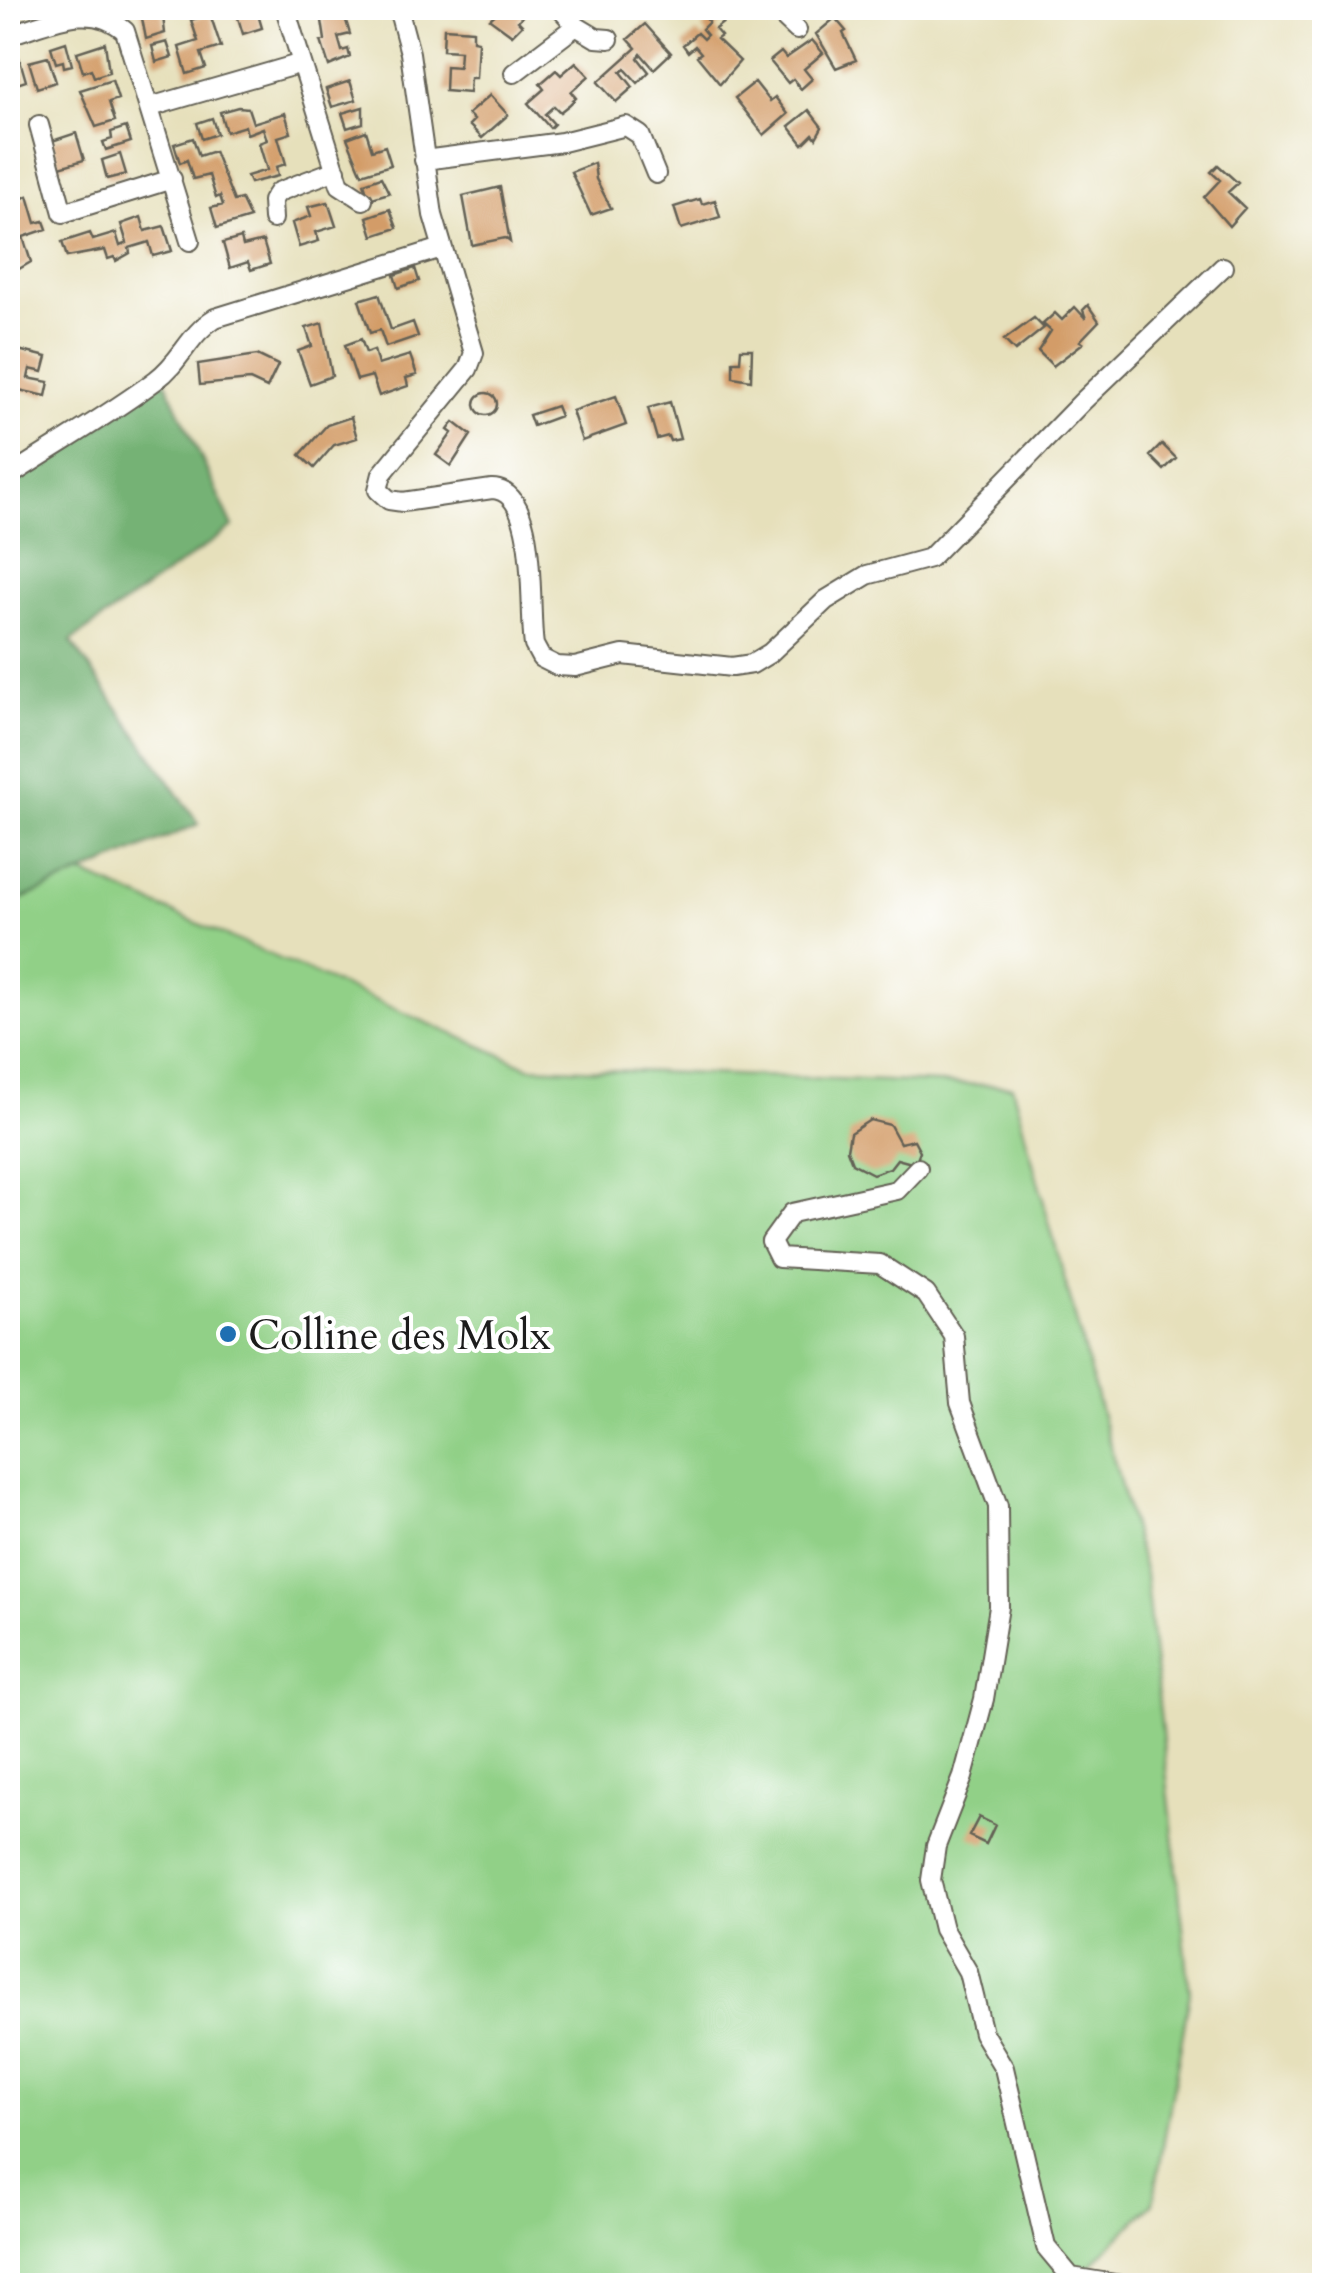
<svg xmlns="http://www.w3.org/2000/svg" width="1332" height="2293" font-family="Cardo,serif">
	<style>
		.green { fill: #91d087; stroke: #567652; stroke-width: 2.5 }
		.forest { fill: #74b274; stroke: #486748; stroke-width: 2.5 }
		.building { fill: #d39c67 }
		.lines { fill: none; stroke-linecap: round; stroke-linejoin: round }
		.minor-casing { stroke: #636154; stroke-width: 22 }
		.minor { stroke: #fff; stroke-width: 18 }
		.poi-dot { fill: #1f6fb2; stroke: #fff; stroke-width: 4 }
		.labels { text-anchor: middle; stroke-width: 8; stroke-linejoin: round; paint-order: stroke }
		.poi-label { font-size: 42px; fill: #1c1c1c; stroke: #fff; text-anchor: start }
	</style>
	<rect width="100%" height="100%" fill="#fff"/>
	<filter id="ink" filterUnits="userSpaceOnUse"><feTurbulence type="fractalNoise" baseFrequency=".01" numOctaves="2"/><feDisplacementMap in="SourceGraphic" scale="20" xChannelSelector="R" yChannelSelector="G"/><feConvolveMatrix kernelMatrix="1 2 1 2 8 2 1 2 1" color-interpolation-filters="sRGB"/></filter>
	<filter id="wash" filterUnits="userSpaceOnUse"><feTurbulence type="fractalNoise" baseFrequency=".0048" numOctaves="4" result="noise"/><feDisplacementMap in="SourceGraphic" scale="40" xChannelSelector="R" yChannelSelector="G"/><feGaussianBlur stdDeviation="2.25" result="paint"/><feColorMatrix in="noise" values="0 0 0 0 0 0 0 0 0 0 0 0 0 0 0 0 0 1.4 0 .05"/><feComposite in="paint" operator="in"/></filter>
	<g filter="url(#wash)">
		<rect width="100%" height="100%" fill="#e6e0bb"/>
		<!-- green -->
		<path class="green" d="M8 841 529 1067 1012 1086 1145 1574 1190 1993 1153 2203 1071 2285H8Z"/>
		<!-- forest -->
		<path class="forest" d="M165 380 233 527 71 641 199 824 8 905V489Z"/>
		<g id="blocks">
			<!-- building -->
			<path class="building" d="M140 8H162L165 33 146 39Z
				M235 8H256L262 28 243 34Z
				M320 8H349L351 12 344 14 350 34 338 37 342 51 348 49 350 57 329 66 321 41 325 40Z
				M502 8H518L524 14 518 21 522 25 512 35 490 19Z
				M697 8H727L719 14 725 21 715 29 721 36 717 39 740 61 720 84 697 56 701 53 695 46 688 52 683 45 697 33 703 39 707 35 702 29 709 22Z
				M210 14 221 47 201 53 206 68 187 74 179 47 198 41 191 20Z
				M835 18 846 31 843 33 856 60 836 68 816 34Z
				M645 24 671 53 654 69 641 54 638 58 649 72 638 83 625 69 621 72 633 87 616 102 598 82 636 48 628 39Z
				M444 28 473 30V40L478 41 476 78H470L469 93 445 91 446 66 459 67 460 51 443 50Z
				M812 40 823 53 804 69 812 79 801 89 793 79 788 83 770 61 781 52 786 58Z
				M66 42 72 65 64 67 63 61 56 63 51 47Z
				M167 42 172 57 156 62 152 46Z
				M105 43 109 72 94 77 91 69 83 72 77 52Z
				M19 57 26 81 8 87V60Z
				M48 57 56 82 37 88 29 62Z
				M576 62 589 76 571 92 576 98 570 104 560 112 554 106 545 114 554 124 550 128 528 103 544 89 540 84 547 78 556 70 561 75Z
				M112 80 118 99 109 102 115 121 96 127 80 90Z
				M350 81 356 100 332 107 326 89Z
				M755 82 770 101 775 97 788 114 764 135 735 98Z
				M490 95 508 115 482 138 469 125 474 120 468 114Z
				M238 107 248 108 253 123 285 113 291 133 278 137 286 164 276 167 278 176 250 183 247 176 267 170 259 143 267 140 263 128 247 134 245 126 226 132 220 112Z
				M363 107V123L347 128 342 113Z
				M809 110 822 127 816 138 813 134 803 144 789 126Z
				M212 118 217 134 202 139 197 123Z
				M126 127 131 142 106 150 103 142 112 139 111 132Z
				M366 131 372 150 385 146 391 165 362 174 347 138Z
				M76 133 84 160 60 167 52 141Z
				M193 138 199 156 214 151 234 201 241 199 250 218 217 228 211 208 223 205 220 196 216 198 209 175 193 179 187 160 180 163 174 144Z
				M120 154 126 174 107 179 102 160Z
				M594 163 596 179 611 208 591 215 571 172Z
				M1218 165 1238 183 1228 192 1245 208 1229 226 1204 197 1220 180 1211 172Z
				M381 177 389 193 369 199 364 183Z
				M14 179 20 199 28 196 36 223 44 221 47 229 23 237 31 262 12 273 8 258V242L14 240 8 220V181Z
				M500 187 510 242 505 238 472 245 463 196Z
				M700 199 702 204 715 200 720 217 681 229 674 207Z
				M328 202 336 226 316 232 319 241 299 247 292 223 311 216 308 207Z
				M390 209 397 228 373 236 367 217Z
				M141 217 145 231 164 226 172 251 153 256 149 242 129 248 130 253 116 261 114 257 108 259 105 250 67 257 62 242 90 233 93 240 116 233 120 246 127 243 121 224Z
				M241 238 243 246 263 241 270 264 251 270 248 262 230 268 223 243Z
				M415 268 419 281 398 288 394 275Z
				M379 294 391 330 413 322 418 336 386 347 380 330 370 333 359 300Z
				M1088 305 1099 321 1080 341 1083 343 1053 366 1038 351 1051 331 1043 324 1055 313 1062 320 1075 307 1086 319 1083 310Z
				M1034 318 1044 328 1015 351 1004 340Z
				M322 323 332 376 310 384 298 351 312 346 306 328Z
				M361 339 366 353 374 350 378 365 410 355 417 375 406 378 408 386 379 396 372 376 357 380 345 345Z
				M741 349H752L751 380 733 377V361H740Z
				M18 350 47 357 43 372 30 369 28 378 49 382 46 396 10 388Z
				M257 355 278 365 267 388 250 380 200 385 198 364Z
				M475 404a11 11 0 1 1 22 0a11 11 0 1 1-22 0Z
				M616 396 626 425 582 441 572 411Z
				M670 402 680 439 670 441 668 436 657 439 648 408Z
				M556 406 560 416 533 426 529 415Z
				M351 417 357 438 334 445 314 468 300 455 327 425Z
				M454 422 471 435 451 466 436 455 452 433 448 430Z
				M1162 444 1176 458 1164 470 1150 456Z
				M870 1120 890 1125 900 1143 914 1140 920 1151 915 1164 897 1159 890 1168 873 1174 852 1163 847 1150 850 1133Z
				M979 1817 995 1825 986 1844 969 1836Z"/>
		</g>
	</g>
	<g filter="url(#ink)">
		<use href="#blocks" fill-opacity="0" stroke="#636154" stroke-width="2.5"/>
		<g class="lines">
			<defs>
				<path id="minor" d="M285 8 302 63
					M398 8 410 53 433 215 474 353 468 369 382 474 378 490 389 500 403 502 492 489C540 490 528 609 534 645L541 658 557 666 575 667 623 655 732 667 752 664 770 653 826 600 867 575 930 558 1082 402 1223 267
					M774 8 797 30
					M576 26 596 38 609 39
					M8 35C50 23 90 0 125 31L190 241
					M514 73 576 26 560 8
					M150 107 302 63 340 185 363 200
					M39 125 63 213 172 179
					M424 160 562 142 626 126 640 135 656 174
					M273 219 272 201 278 192 336 170
					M8 472 17 471C63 441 112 413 156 380 181 362 189 334 215 318L442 248
					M918 1168 897 1190 792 1213 771 1242 779 1258 880 1264 926 1294 954 1336 960 1403 998 1506 999 1607 984 1699 963 1777 936 1846 931 1880 943 1929 968 1972 983 2033 1004 2068 1046 2247 1071 2277 1128 2286"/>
			</defs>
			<!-- minor casing -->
			<use href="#minor" class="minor-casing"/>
			<!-- minor -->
			<use href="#minor" class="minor"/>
		</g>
	</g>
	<!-- markers -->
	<circle class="poi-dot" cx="228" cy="1334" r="10"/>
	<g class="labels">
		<!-- poi labels -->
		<g class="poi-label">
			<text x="248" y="1349">Colline des Molx</text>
		</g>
	</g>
	<!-- margin -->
	<rect width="1332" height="2293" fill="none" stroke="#fff" stroke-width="40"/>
</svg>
